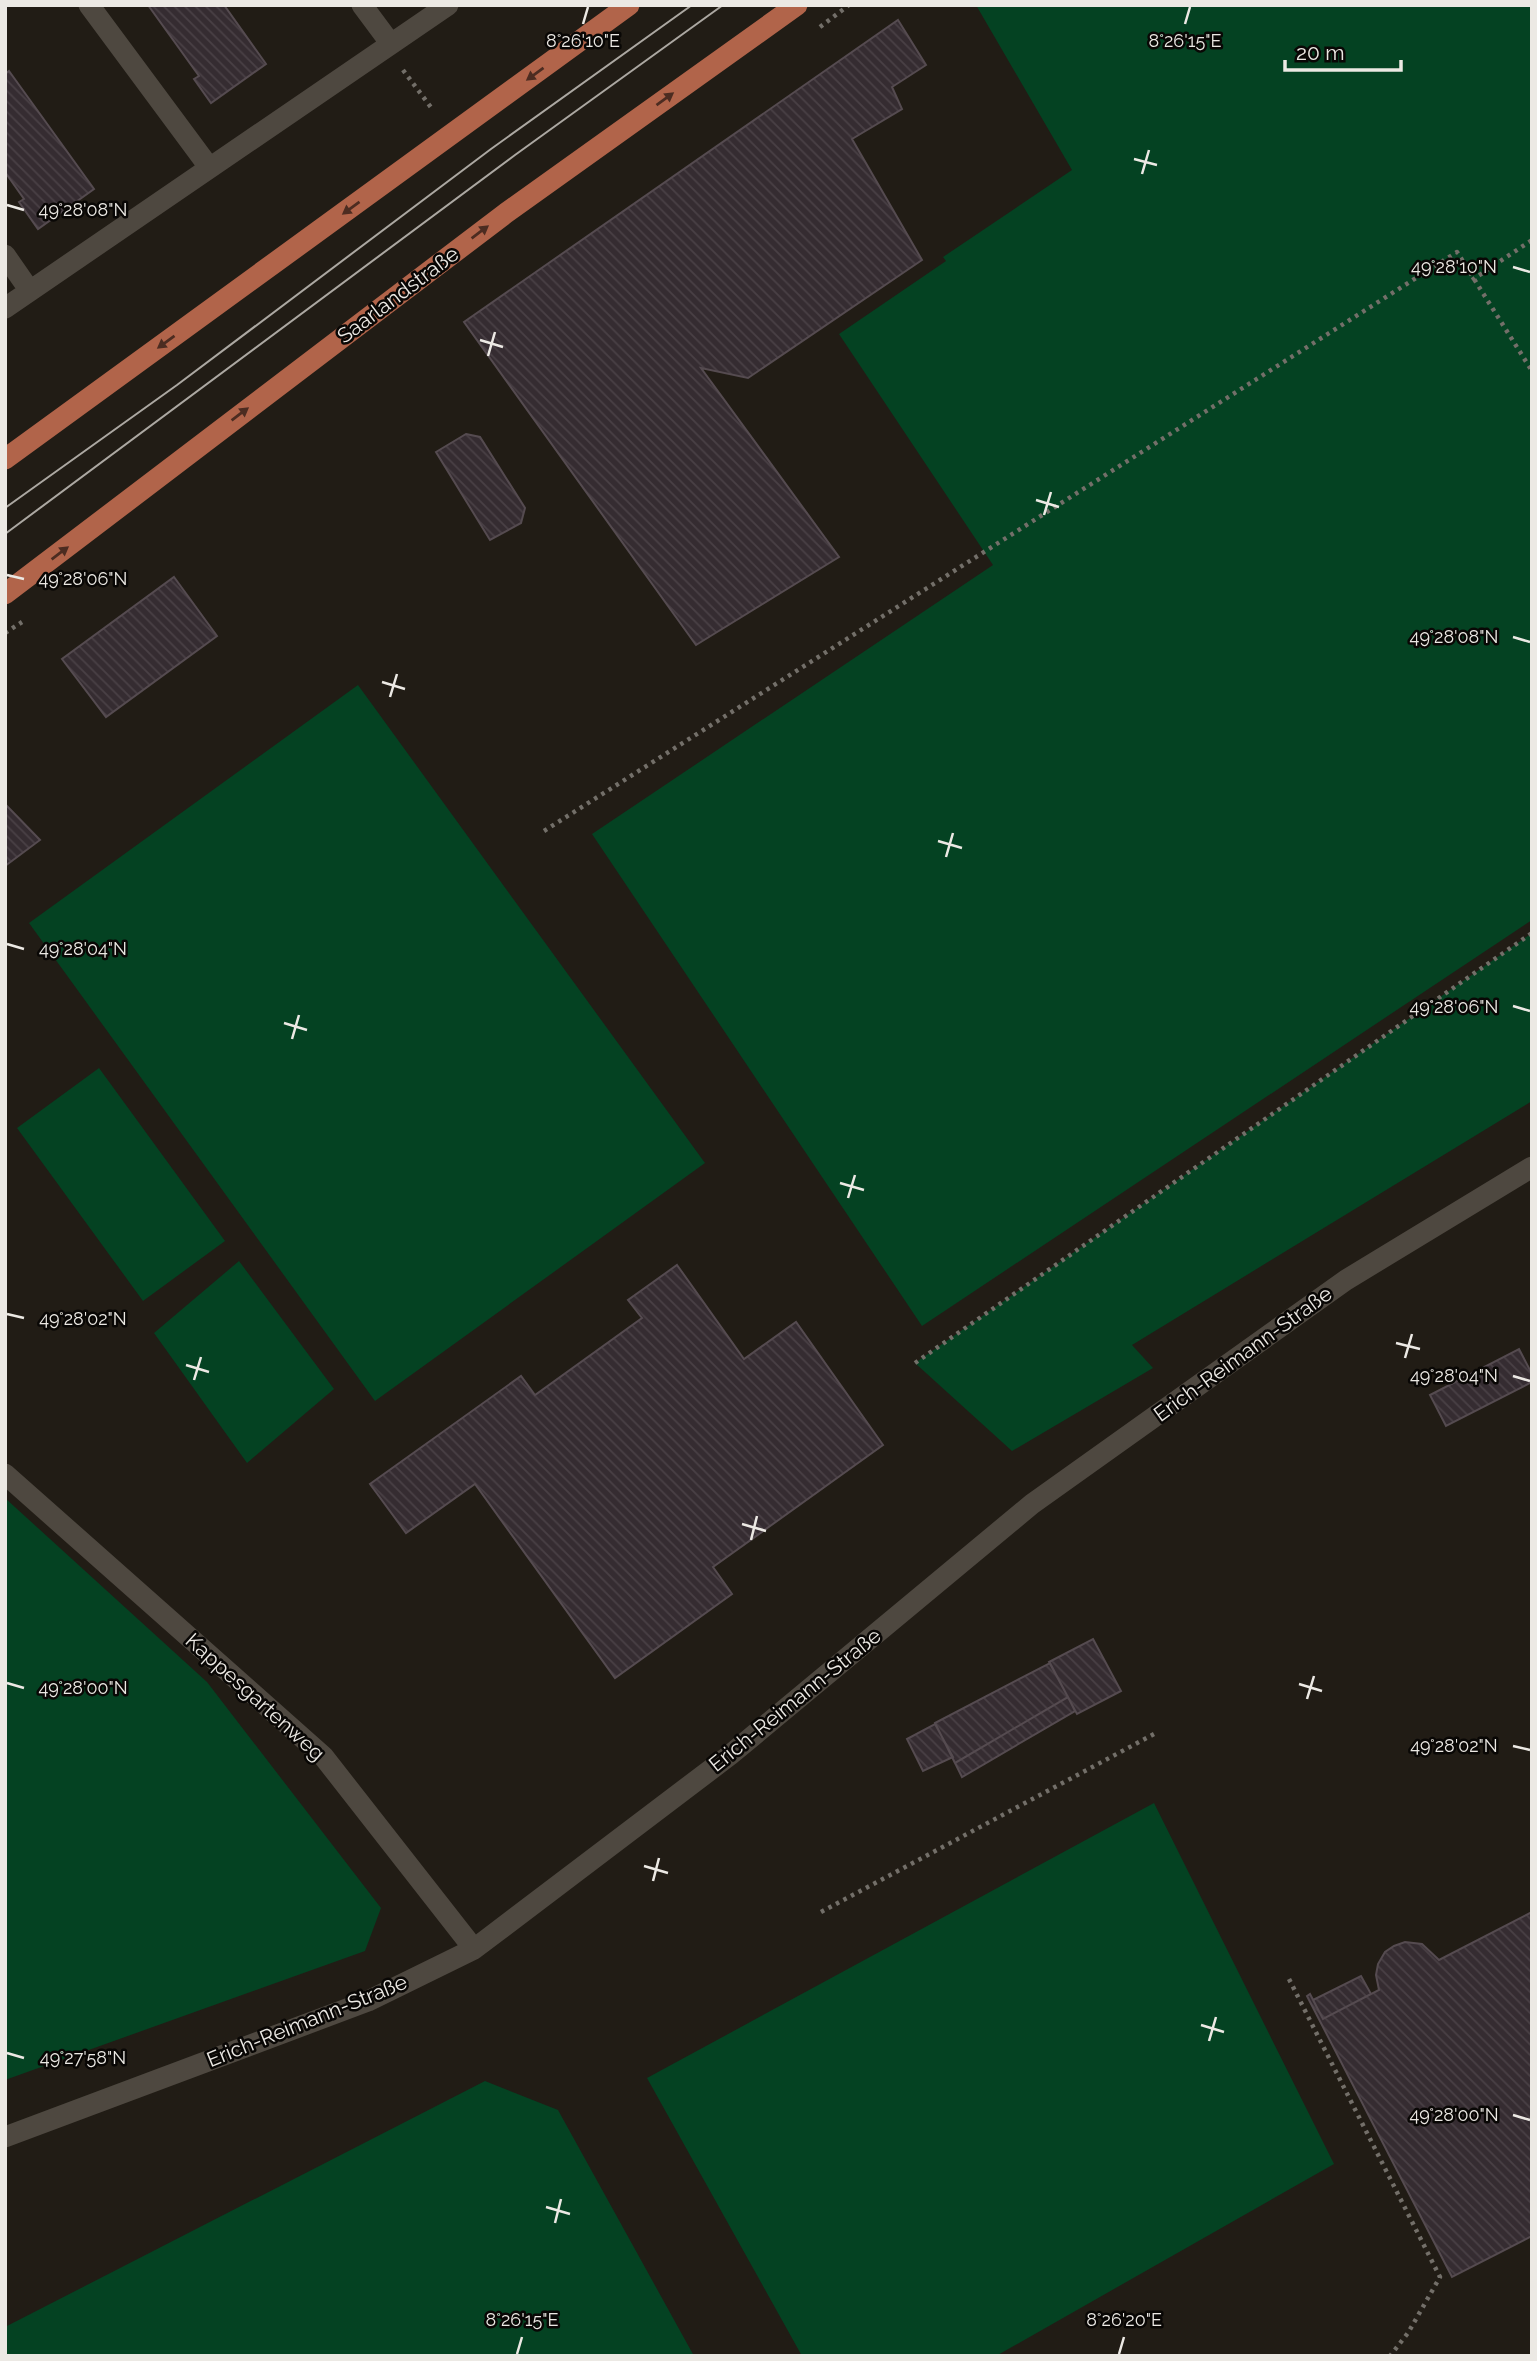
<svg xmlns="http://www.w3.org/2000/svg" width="1537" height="2361" font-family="Raleway,sans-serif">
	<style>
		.green { fill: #044222 }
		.building { fill: url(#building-back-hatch); stroke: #554b50; stroke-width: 2 }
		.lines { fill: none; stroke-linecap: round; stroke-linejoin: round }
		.path { stroke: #736f69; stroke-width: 4.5; stroke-dasharray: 3.5 5; stroke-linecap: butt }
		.minor { stroke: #4e4840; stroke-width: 21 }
		.major { stroke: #b1644a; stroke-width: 21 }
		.tram { stroke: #aca8a2; stroke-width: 2 }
		.oneway { fill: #4c2c21 }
		.ticks { fill: none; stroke: #ece9e4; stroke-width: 2.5 }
		.labels { text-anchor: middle; stroke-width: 5; stroke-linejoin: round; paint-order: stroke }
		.street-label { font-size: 21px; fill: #ece9e4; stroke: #090705 }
		.ticks-label { font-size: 18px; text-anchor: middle; fill: #ece9e4; stroke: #090705; stroke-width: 5; stroke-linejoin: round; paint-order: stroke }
	</style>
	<defs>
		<pattern id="building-back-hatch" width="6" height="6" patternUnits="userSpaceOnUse" patternTransform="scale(1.75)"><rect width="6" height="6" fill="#352c31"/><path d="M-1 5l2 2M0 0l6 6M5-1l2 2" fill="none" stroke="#494045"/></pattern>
	</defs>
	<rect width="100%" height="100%" fill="#211c15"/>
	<!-- green -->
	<path class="green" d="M976 5H1532V920L922 1326 592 834 993 565 839 334 946 261 943 257 1072 170Z
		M358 685 705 1163 375 1401 29 923Z
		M1532 933V1101L1132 1345 1153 1368 1012 1451 915 1363Z
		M99 1068 225 1241 143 1301 17 1128Z
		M239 1261 334 1389 247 1463 154 1333Z
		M5 1498 207 1682 381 1908 365 1951 5 2080Z
		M1154 1803 1334 2164 996 2356H802L647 2078Z
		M485 2081 558 2110 694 2356H5V2327Z"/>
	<!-- building -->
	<path class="building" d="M148 5H224L266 64 211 103 194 79 199 76Z
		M898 20 926 65 892 87 902 109 852 139 922 260 748 378 701 368 839 557 696 645 464 322Z
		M9 71 94 189 38 229 19 202 24 199 5 172V74Z
		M466 434 480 437 525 508 521 523 490 540 436 452Z
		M174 577 217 636 106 717 62 659Z
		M5 804 40 840 5 866Z
		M677 1265 744 1359 796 1322 883 1445 713 1567 732 1594 615 1678 475 1484 406 1533 370 1484 521 1376 535 1395 642 1318 628 1300Z
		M1519 1349 1532 1374V1382L1446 1426 1430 1395Z
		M1093 1639 1121 1691 1077 1714 1049 1662Z
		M1050 1663 1068 1697 955 1763 935 1723Z
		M1068 1697 1075 1711 962 1777 955 1763Z
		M935 1724 953 1757 923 1771 907 1739Z
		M1532 1912V2236L1452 2277 1307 1996 1310 1994 1323 2019 1379 1990 1376 1975 1378 1964 1385 1952 1394 1946 1405 1942 1422 1944 1439 1960Z
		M1361 1976 1371 1994 1323 2019 1313 2000Z"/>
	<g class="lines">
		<!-- path -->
		<path class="path" d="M820 27 849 5
			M403 70 433 110
			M1472 280 1532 240
			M5 633 22 622
			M544 831 1457 252 1532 371
			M915 1363 1532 933
			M821 1912 1156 1733
			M1289 1979 1440 2277 1408 2333 1390 2356"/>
		<!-- minor -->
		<path class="minor" d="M89 5 209 167
			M362 5 391 44
			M5 255 30 291
			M5 308 448 5
			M5 1474 323 1756 474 1949
			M5 2137 368 2001 474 1949 730 1755 1032 1504 1346 1280 1532 1167"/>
		<!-- major -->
		<path class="major" d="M5 459 629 5
			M5 594 506 213 797 5"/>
		<!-- tram -->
		<path class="tram" d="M5 508 177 385 491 149 692 5
			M5 534 515 155 723 5"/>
	</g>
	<!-- one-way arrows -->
	<defs><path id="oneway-solid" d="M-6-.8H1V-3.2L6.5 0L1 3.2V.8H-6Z" transform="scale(1.75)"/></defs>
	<g class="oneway">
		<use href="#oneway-solid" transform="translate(535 74) rotate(144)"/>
		<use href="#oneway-solid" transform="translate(665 99) rotate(-36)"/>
		<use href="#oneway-solid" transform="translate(351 208) rotate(144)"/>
		<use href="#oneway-solid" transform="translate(480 232) rotate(-37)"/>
		<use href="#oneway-solid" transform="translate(166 342) rotate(144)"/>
		<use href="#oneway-solid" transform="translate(240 414) rotate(-37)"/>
		<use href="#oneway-solid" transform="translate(60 553) rotate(-37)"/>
	</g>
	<!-- ticks -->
	<path class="ticks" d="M583 24 588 7M1185 24 1190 7M1134 159 1157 165M1142 174 1149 150M7 205 24 210M1513 267 1530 272M480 340 503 347M488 356 495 332M1036 500 1059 507M1044 515 1051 492M7 575 24 579M1513 637 1530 642M382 682 405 689M390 697 397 674M938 841 962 848M946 857 953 833M7 944 24 949M1513 1006 1530 1011M284 1023 307 1030M292 1039 299 1015M840 1183 864 1190M848 1198 855 1175M7 1314 24 1318M1396 1343 1420 1349M1405 1358 1412 1334M186 1365 209 1372M1513 1376 1530 1381M194 1380 201 1357M742 1524 766 1531M751 1540 757 1516M7 1683 24 1688M1299 1684 1322 1691M1307 1699 1314 1676M1513 1746 1530 1750M644 1866 668 1873M653 1881 659 1858M1201 2025 1224 2032M1209 2041 1216 2017M7 2053 24 2058M1513 2115 1530 2120M546 2207 570 2214M555 2223 561 2199M517 2354 522 2337M1119 2354 1124 2337"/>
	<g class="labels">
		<!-- street labels -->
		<g class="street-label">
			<text transform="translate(398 295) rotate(-37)" y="7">Saarlandstraße</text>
			<text transform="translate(1243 1354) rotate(-36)" y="7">Erich-Reimann-Straße</text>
			<text transform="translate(255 1697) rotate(42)" y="7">Kappesgartenweg</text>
			<text transform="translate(795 1700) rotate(-39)" y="7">Erich-Reimann-Straße</text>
			<text transform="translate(307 2021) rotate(-22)" y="7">Erich-Reimann-Straße</text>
		</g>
	</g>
	<g class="ticks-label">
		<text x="583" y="47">8°26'10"E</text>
		<text x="1185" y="47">8°26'15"E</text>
		<text x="83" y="216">49°28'08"N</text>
		<text x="1454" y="273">49°28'10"N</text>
		<text x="83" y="585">49°28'06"N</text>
		<text x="1454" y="643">49°28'08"N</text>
		<text x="83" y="955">49°28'04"N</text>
		<text x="1454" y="1013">49°28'06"N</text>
		<text x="83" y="1325">49°28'02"N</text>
		<text x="1454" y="1382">49°28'04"N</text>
		<text x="83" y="1694">49°28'00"N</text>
		<text x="1454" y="1752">49°28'02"N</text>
		<text x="83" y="2064">49°27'58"N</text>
		<text x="1454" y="2121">49°28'00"N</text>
		<text x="522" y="2326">8°26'15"E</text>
		<text x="1124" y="2326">8°26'20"E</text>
	</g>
	<!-- border -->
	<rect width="1537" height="2361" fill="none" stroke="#ece9e4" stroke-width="14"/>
	<!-- scale -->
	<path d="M1285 60v10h116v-10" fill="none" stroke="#ece9e4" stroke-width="3.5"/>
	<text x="1296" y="60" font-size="21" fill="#ece9e4" stroke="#090705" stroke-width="5" paint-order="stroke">20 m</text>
</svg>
